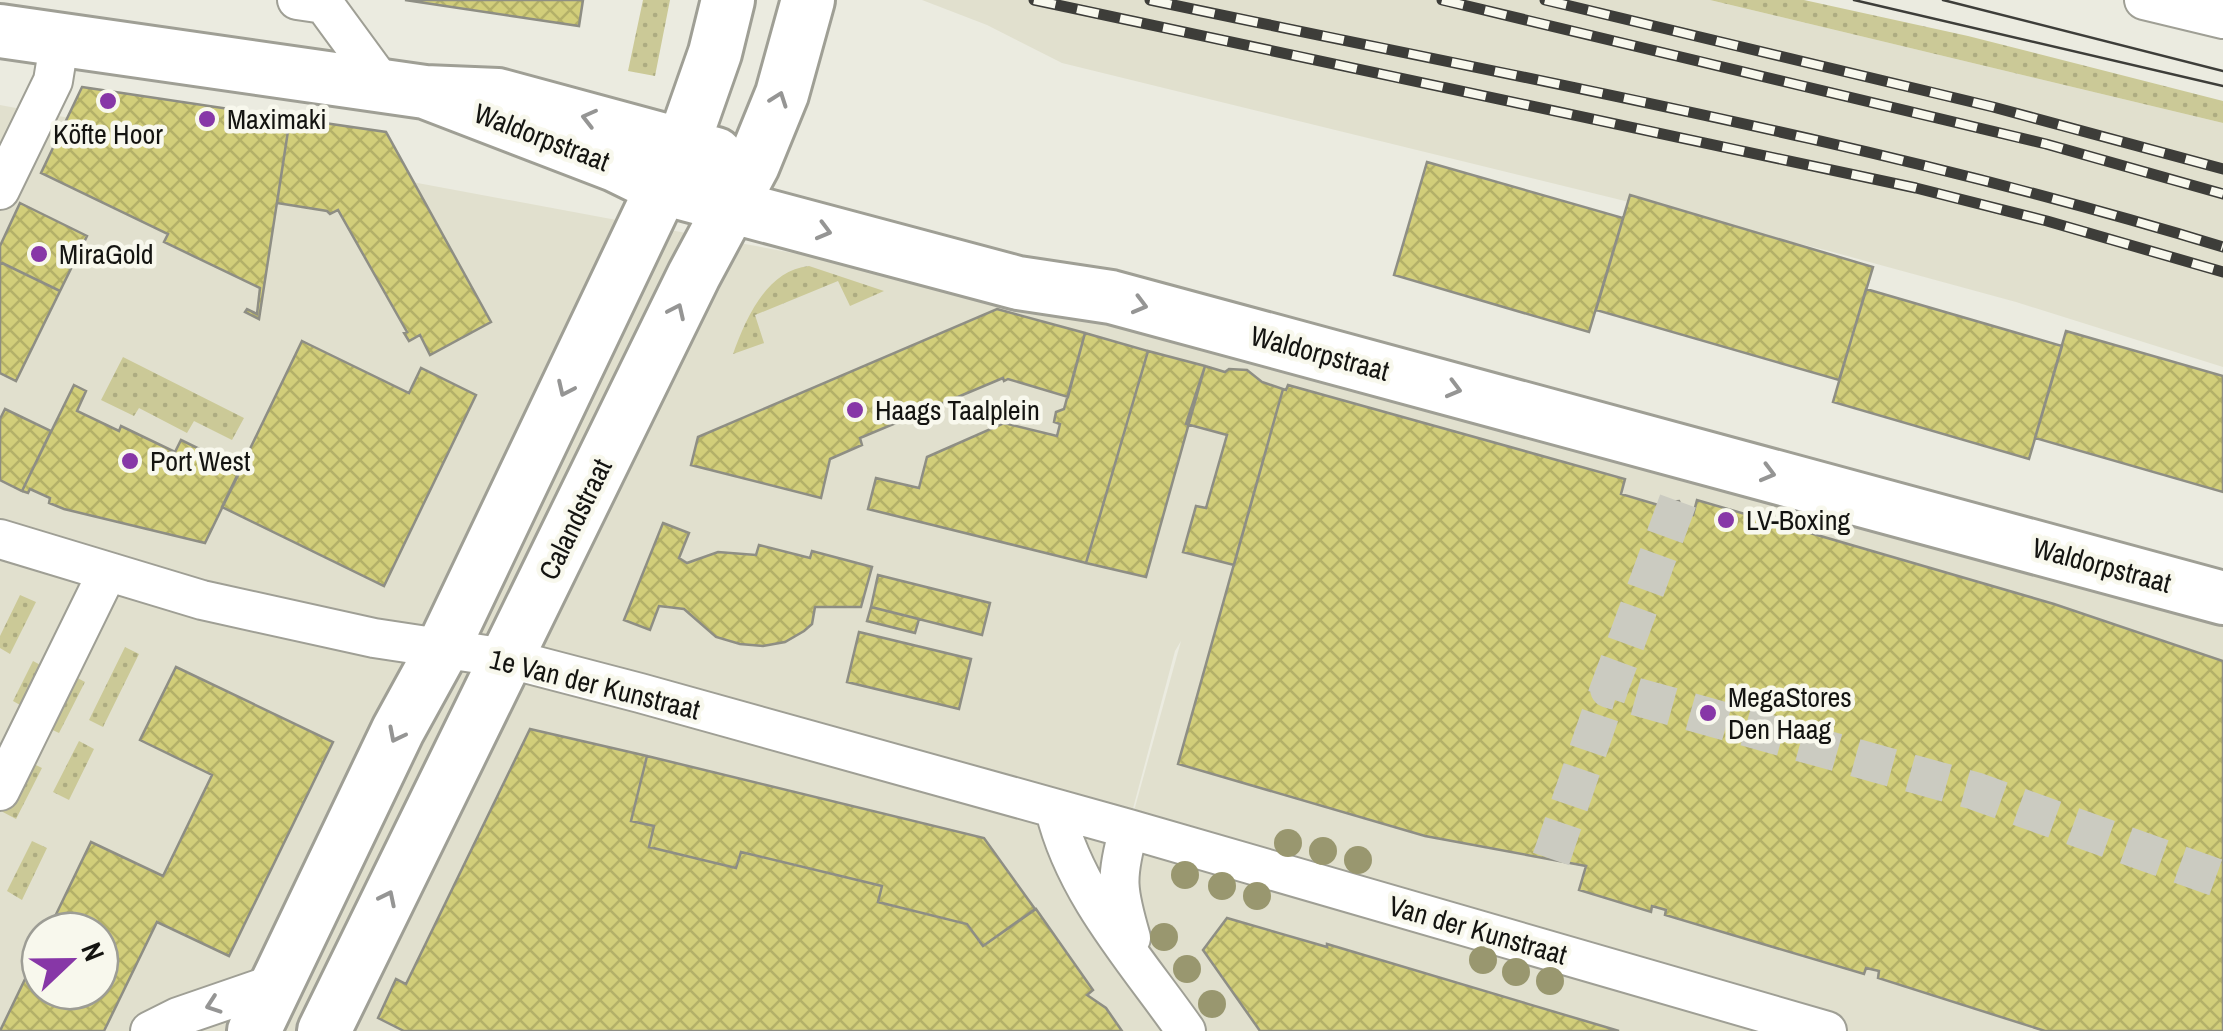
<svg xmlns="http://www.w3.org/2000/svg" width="2223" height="1031" font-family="'Archivo Narrow',sans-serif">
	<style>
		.built { fill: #e1e0ce; fill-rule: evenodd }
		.grass { fill: url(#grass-dots) }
		.building { fill: url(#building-cross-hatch); stroke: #8e8e84; stroke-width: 2.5 }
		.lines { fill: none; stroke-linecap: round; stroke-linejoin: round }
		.street-tunnel { stroke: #cbcbc1; stroke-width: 38; stroke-dasharray: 38 19; stroke-linecap: butt }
		.street-casing { stroke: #9f9f95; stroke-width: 42 }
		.secondary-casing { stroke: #9f9f95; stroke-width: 58 }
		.street { stroke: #fff; stroke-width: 38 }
		.secondary { stroke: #fff; stroke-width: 52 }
		.tram { stroke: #3d3d39; stroke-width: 2.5 }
		.rail-casing { stroke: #3d3d39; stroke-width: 11 }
		.rail { stroke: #f8f8ed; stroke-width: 8; stroke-dasharray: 22; stroke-linecap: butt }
		.tree { fill: #99976f }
		.oneway { stroke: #959594 }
		.poi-dot { fill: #8737a7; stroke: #f8f8ed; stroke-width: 4 }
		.labels { text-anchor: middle; stroke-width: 9; stroke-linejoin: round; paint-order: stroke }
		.poi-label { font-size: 28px; fill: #141411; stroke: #f8f8ed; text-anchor: start }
		.street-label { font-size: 28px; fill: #141411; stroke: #f8f8ed }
	</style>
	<defs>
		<pattern id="grass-dots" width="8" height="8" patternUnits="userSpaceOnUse" patternTransform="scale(2.5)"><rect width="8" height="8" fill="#cbc997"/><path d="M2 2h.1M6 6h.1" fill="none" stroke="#adac81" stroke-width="1.8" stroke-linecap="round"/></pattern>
		<pattern id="building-cross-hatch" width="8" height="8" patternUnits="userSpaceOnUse" patternTransform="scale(2.5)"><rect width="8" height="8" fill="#d2ce7a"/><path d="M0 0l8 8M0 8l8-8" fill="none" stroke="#b3b068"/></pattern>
	</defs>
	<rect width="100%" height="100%" fill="#ebebe0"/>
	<!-- built -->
	<path class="built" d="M922 0H1710L2223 123V367L2016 302 1829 251 1062 63 987 25Z
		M0 105 825 259 1289 362 2223 624V1031H1828L1129 829 1181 641 1175 651 1127 831 1795 1031H0ZM40 931H100V991H40Z"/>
	<!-- grass -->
	<path class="grass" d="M643 0H670L655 76 628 71Z
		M1710 0H1804L1968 36 2223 101V123Z
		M809 266 884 291 850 306 838 281 755 315 764 343 733 354C746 318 767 270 809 266Z
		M123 357 244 418 232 440 194 421 187 433 139 408 134 416 101 400Z
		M20 595 36 602 10 654 0 648V636Z
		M125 647 139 654 103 727 89 720Z
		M33 661 48 669 27 709 13 701Z
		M70 674 85 682 59 733 44 726Z
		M79 741 94 749 69 800 53 792Z
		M26 760 42 768 16 819 1 811Z
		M32 841 47 848 22 900 7 891Z"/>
	<!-- building -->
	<path class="building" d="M405 0H583L579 26Z
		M82 87 290 118 259 319 245 312 247 309 257 314 260 288 164 242 168 234 41 173Z
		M290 118 386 132 491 322 430 355 420 335 409 341 404 333 407 332 338 210 330 214 327 211 277 203Z
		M1427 162 1623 218 1589 332 1394 275Z
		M1630 195 1873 267 1839 380 1596 310Z
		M20 203 87 236 60 291 0 262V246Z
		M0 262 60 291 16 381 0 373Z
		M1866 289 2062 346 2029 459 1833 402Z
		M997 309 1085 333 1068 397 1008 379 1004 381 1003 378 860 438 862 445 830 459 821 498 691 465 698 437Z
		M2066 331 2223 376V492L2035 438Z
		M1085 333 1148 351 1086 563 868 509 876 478 919 488 927 457 1004 423 1057 436 1060 424 1054 422 1056 412 1064 409Z
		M302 341 409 393 421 368 476 395 384 586 222 507Z
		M1148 351 1205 366 1146 577 1086 563Z
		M1205 366 1225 372 1229 369 1247 370 1262 382 1283 389 1234 565 1183 552 1196 506 1206 508 1227 435 1186 424Z
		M74 385 86 391 77 411 119 431 121 426 175 452 181 440 241 469 205 543 64 509 49 503 50 498 30 489 28 493 22 491Z
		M1288 385 1625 479 1621 494 1665 507 1669 502 1679 501 1684 513 1693 515 1697 500 2054 604 2223 661V1031H2045L1878 978 1879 971 1866 968 1864 974 1665 915 1666 910 1652 906 1651 912 1579 890 1586 866 1425 836 1178 764 1283 389 1286 390Z
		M5 409 51 431 22 491 0 480V419Z
		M663 523 689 533 679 558 687 563 718 552 756 555 759 545 810 558 812 551 872 567 861 607H815L812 624 804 631 785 642 763 646 740 644 716 637 684 609 659 606 650 630 624 620Z
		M878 575 990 603 982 635 871 607Z
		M871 607 919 619 915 633 867 621Z
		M859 632 971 659 959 709 847 682Z
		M176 667 333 742 229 956 157 922 104 1031H0L40 948V991H100V931H48L91 842 163 876 212 775 140 740Z
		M530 729 647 756 631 821 654 826 649 847 736 868 741 852 882 886 878 902 967 924 983 946 1036 909 1093 990 1087 995 1106 1008 1122 1031H404L378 1018 396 979 406 984Z
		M647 756 984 838 1035 909 983 946 967 924 878 902 882 886 741 852 736 868 649 847 654 826 631 821Z
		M1227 918 1327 947V944L1619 1031H1260L1203 950Z"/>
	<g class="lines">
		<!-- street-tunnel -->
		<path class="street-tunnel" d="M1678 501 1609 689 1975 791 2223 880
			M1551 859 1609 689"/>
		<defs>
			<path id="street" d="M297 0 324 4 384 86
				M2144 0 2223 19
				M0 190 53 81 60 38
				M0 539 202 600 374 638 506 658 640 693 1129 829 1827 1031
				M0 791 107 573
				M1055 810C1075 894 1137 961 1186 1031
				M1129 829C1115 878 1117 890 1131 938
				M150 1031 178 1017 277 983"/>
			<path id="secondary" d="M0 31 425 92 498 95 716 154
				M425 92 615 165 662 188 1018 283 1111 297 2223 598
				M254 1031 398 730 442 650 683 144 715 53 728 0
				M324 1031 694 275 753 165 782 94 808 0"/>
		</defs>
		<!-- street casing -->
		<use href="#street" class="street-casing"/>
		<!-- secondary casing -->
		<use href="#secondary" class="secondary-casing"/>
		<!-- street -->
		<use href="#street" class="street"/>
		<!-- secondary -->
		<use href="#secondary" class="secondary"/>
		<!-- tram -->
		<path class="tram" d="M1854 0 2223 86
			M1943 0 2223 71"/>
		<defs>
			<path id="rail" d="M1034 0 1916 188 2047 221 2223 272
				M1150 0C1508 76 1872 140 2223 247
				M1442 0 2046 144 2223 194
				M1545 0 1993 107 2223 169"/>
		</defs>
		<!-- rail casing -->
		<use href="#rail" class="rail-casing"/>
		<!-- rail -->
		<use href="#rail" class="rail"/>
	</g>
	<!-- trees -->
	<g class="tree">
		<circle cx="1288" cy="843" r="14"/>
		<circle cx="1323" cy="851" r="14"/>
		<circle cx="1358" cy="860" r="14"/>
		<circle cx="1185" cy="875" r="14"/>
		<circle cx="1222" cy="886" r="14"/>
		<circle cx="1257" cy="896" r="14"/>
		<circle cx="1164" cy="937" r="14"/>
		<circle cx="1483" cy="960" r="14"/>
		<circle cx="1187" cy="969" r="14"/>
		<circle cx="1516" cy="972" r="14"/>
		<circle cx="1550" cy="981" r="14"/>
		<circle cx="1212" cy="1004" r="14"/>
	</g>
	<!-- one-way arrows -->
	<defs><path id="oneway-chevron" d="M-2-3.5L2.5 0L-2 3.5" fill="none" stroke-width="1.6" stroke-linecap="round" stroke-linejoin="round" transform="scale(2.5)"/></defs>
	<g class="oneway">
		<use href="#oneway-chevron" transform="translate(779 99) rotate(-70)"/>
		<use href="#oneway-chevron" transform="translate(589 118) rotate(-166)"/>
		<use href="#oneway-chevron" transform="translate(824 231) rotate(15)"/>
		<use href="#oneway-chevron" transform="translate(1140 305) rotate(15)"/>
		<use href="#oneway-chevron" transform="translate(677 311) rotate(-65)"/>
		<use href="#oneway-chevron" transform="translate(565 389) rotate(115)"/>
		<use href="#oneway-chevron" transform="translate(1454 389) rotate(15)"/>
		<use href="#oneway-chevron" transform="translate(1768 473) rotate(15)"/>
		<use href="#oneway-chevron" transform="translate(396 735) rotate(117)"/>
		<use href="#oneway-chevron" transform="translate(388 898) rotate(-64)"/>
		<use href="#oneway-chevron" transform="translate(213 1005) rotate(161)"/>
	</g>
	<!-- markers -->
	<g class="poi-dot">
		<circle cx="108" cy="101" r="10"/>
		<circle cx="207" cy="119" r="10"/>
		<circle cx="39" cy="254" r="10"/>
		<circle cx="855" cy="410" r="10"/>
		<circle cx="130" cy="461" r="10"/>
		<circle cx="1726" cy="520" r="10"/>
		<circle cx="1708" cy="713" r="10"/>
	</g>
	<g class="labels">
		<!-- poi labels -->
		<g class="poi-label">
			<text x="227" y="129">Maximaki</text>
			<text x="108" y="144" text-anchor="middle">Köfte Hoor</text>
			<text x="59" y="264">MiraGold</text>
			<text x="875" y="420">Haags Taalplein</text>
			<text x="150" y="471">Port West</text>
			<text x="1746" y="530">LV-Boxing</text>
			<text x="1728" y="707">MegaStores<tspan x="1728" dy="32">Den Haag</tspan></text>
		</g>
		<!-- street labels -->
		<g class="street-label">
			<text transform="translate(542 137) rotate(21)" y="10">Waldorpstraat</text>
			<text transform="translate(1320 353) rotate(15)" y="10">Waldorpstraat</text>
			<text transform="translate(575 519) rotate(-64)" y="10">Calandstraat</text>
			<text transform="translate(2102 565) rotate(15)" y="10">Waldorpstraat</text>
			<text transform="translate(595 684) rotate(14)" y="10">1e Van der Kunstraat</text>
			<text transform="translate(1478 930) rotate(16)" y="10">Van der Kunstraat</text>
		</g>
	</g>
	<!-- north arrow -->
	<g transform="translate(70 961) rotate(68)"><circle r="48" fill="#f8f8ed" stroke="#9d9d95" stroke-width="2.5"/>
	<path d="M0-8L18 38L0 25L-18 38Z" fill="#8737a7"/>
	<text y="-15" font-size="28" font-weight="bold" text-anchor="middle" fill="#141411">N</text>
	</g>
</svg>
